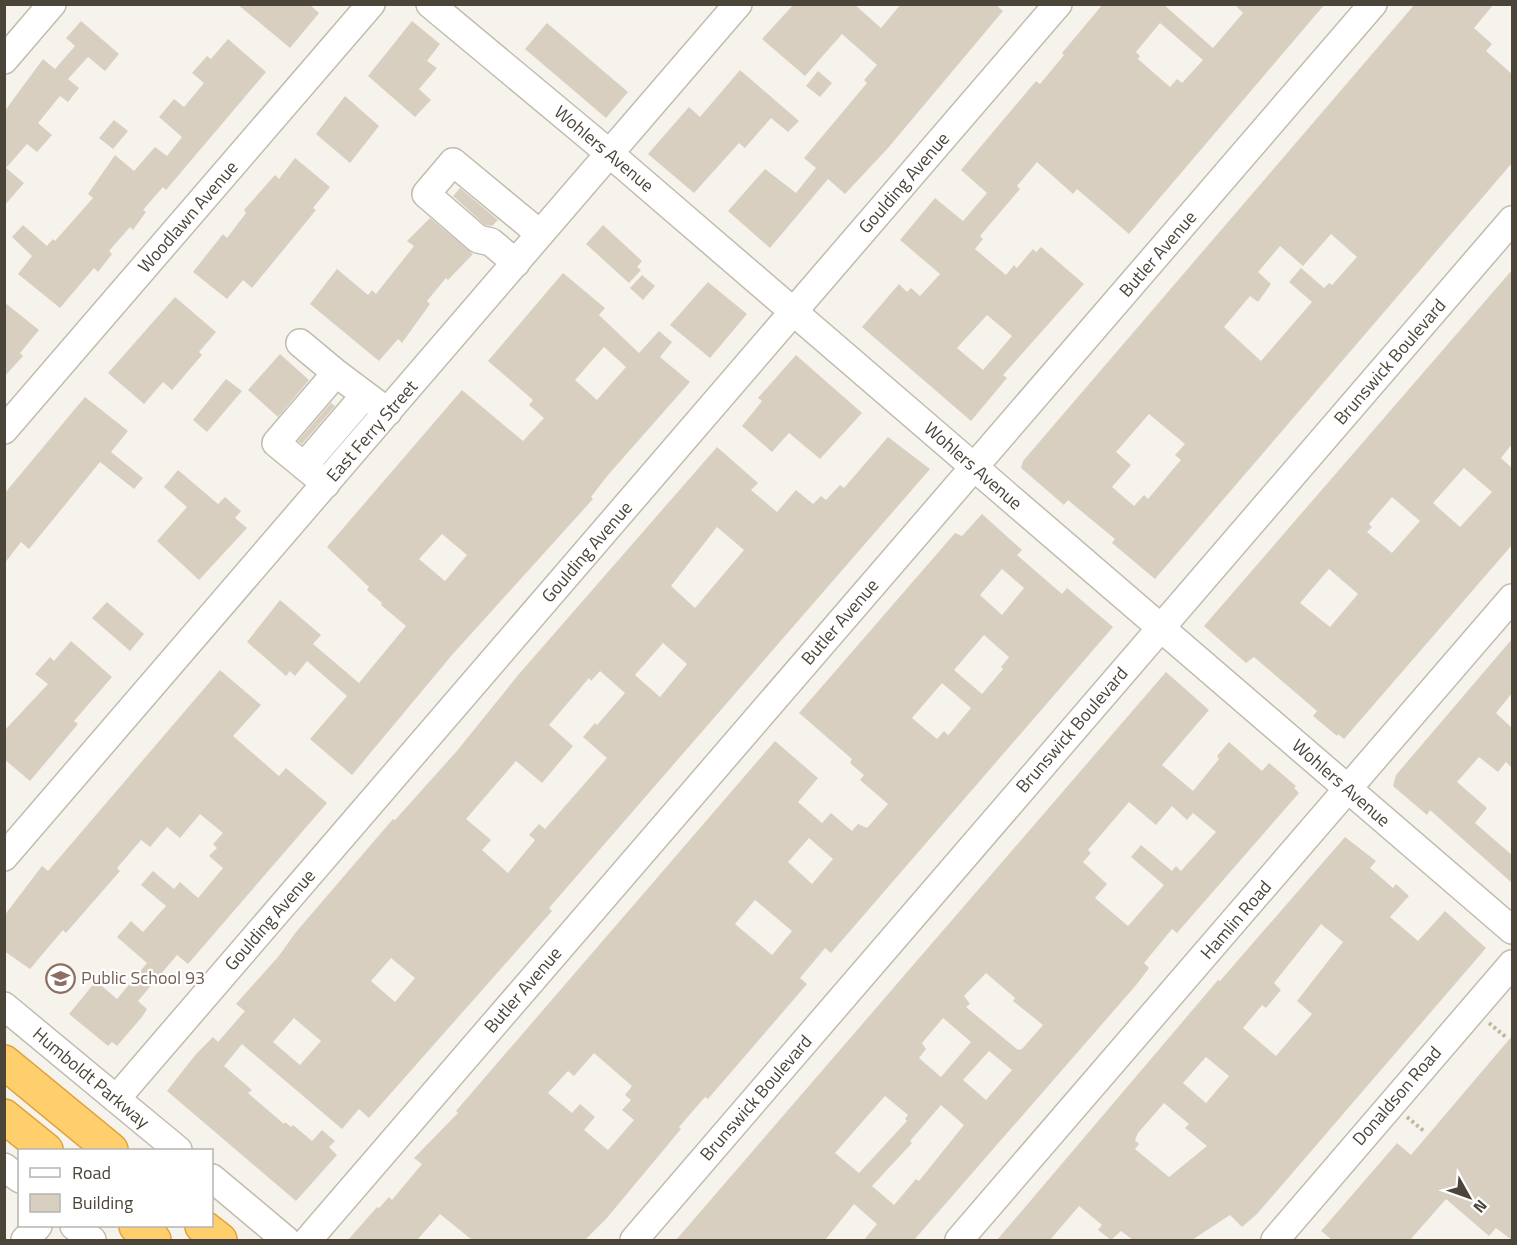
<svg xmlns="http://www.w3.org/2000/svg" width="1517" height="1245" font-family="'Titillium Web',sans-serif">
	<style>
		.building { fill: #d8cfc1; fill-rule: evenodd }
		.lines { fill: none; stroke-linecap: round; stroke-linejoin: round }
		.minor-casing { stroke: #c2bbae; stroke-width: 30 }
		.highway-casing { stroke: #e0a43c; stroke-width: 36 }
		.path { stroke: #c4b79f; stroke-width: 4; stroke-dasharray: 3 3; stroke-linecap: butt }
		.minor { stroke: #fff; stroke-width: 27 }
		.highway { stroke: #ffcf6e; stroke-width: 33 }
		.labels { text-anchor: middle; stroke-width: 4.5; stroke-linejoin: round; paint-order: stroke }
		.street-label { font-size: 18px; fill: #4b4439; stroke: #fff }
		.education-label { font-size: 18px; fill: #785e54; stroke: #fff; text-anchor: start }
	</style>
	<rect width="100%" height="100%" fill="#f6f3ec"/>
	<!-- building -->
	<path class="building" d="M237 4H309L319 13 290 48Z
		M794 4H854L881 28 901 4H995L1003 11 888 148 845 194 828 179 770 248 728 211 765 169 796 193 816 168 804 158 867 83 864 80 877 65 842 34 805 76 762 39Z
		M1103 4H1163L1213 48 1243 13 1234 4H1325L1129 234 1077 189 1073 194 1037 162 1017 186 1020 189 980 236 983 239 975 249 1006 275 1014 265 1017 268 1033 249 1036 252 1041 247 1084 284 1003 375 1007 378 971 421 862 327 899 284 907 292 911 288 920 296 940 274 900 240 935 198 963 221 987 193 961 170 1036 81 1040 84 1064 55 1062 53ZM1160 23 1203 60 1182 83 1177 79 1170 87 1138 59 1140 56 1136 52ZM987 315 1012 336 983 370 957 348Z
		M1415 4H1494L1474 28 1492 44 1486 51 1512 74V163L1155 579 1112 543 1115 539 1081 511 1068 500 1064 505 1021 468 1023 461ZM1331 234 1357 257 1332 285 1329 283 1324 288 1301 268 1289 282 1312 302 1261 361 1224 327 1250 296 1258 302 1271 284 1258 272 1280 246 1303 266ZM1149 414 1185 444 1175 455 1181 460 1174 468 1148 499 1144 495 1134 506 1112 487 1131 465 1116 452Z
		M81 21 119 54 105 71 88 57 68 79 79 88 68 102 60 96 38 123 52 135 37 152 27 144 6 168 24 183 4 206V112L43 59 55 69 75 46 66 38Z
		M412 21 440 44 427 61 437 68 419 89 431 100 415 117 368 76Z
		M547 23 628 92 606 118 525 49Z
		M228 39 266 72 166 190 163 187 143 210 146 212 133 230 130 227 109 251 112 254 98 272 94 268 60 308 18 274 32 256 12 237 23 225 47 246 53 239 55 241 93 198 88 194 115 155 134 171 155 147 167 156 182 137 159 117 174 99 184 107 204 83 192 73 207 56 211 59Z
		M740 70 799 121 788 132 771 118 745 148 739 143 694 193 648 154 689 107 700 117Z
		M818 71 832 83 820 97 806 86Z
		M345 96 379 126 350 163 316 134Z
		M114 120 128 131 113 149 99 138Z
		M295 158 330 187 313 208 316 210 252 288 243 280 227 299 193 272 223 234 227 238 246 213 244 210 275 175 279 179Z
		M460 188 498 220 492 226 485 225 453 196Z
		M430 218 473 254 448 280 446 278 427 301 430 304 402 343 398 339 379 361 310 304 337 269 368 295 372 290 376 294 414 246 407 241Z
		M603 225 642 261 637 267 641 270 629 283 586 244Z
		M1512 270V444L1501 458 1512 468V545L1344 739 1338 734 1337 736 1313 716 1317 711 1254 657 1246 663 1204 626ZM1464 468 1492 492 1460 527 1433 503ZM1392 497 1420 521 1392 553 1367 532 1372 527 1369 524ZM1329 569 1358 594 1330 627 1300 603Z
		M563 273 605 308 599 315 639 353 659 331 672 342 660 357 690 382 608 475 591 497 593 499 452 655 352 775 310 739 347 696 307 661 295 676 290 671 286 676 247 642 280 600 321 635 313 644 359 683 406 626 381 605 382 603 367 590 369 587 327 547 462 390 523 441 544 418 529 405 533 400 488 361ZM604 347 626 367 597 400 575 380ZM442 534 467 555 445 581 419 559Z
		M642 275 655 286 643 300 630 288Z
		M708 282 747 314 710 358 670 325Z
		M175 297 216 332 199 352 202 355 172 390 163 382 144 404 108 373Z
		M4 302 39 330 20 353 23 356 4 377Z
		M280 354 309 380 278 417 248 390Z
		M796 355 862 413 820 459 789 433 772 452 742 426 762 401 758 398Z
		M226 379 242 391 207 432 193 420Z
		M85 397 128 431 111 452 143 478 134 489 100 462 29 549 21 542 4 564V494Z
		M331 403 335 406 302 444 298 441Z
		M888 437 930 469 549 908 552 911 369 1118 359 1109 342 1129 242 1044 224 1066 252 1090 248 1093 284 1124 285 1122 291 1127 293 1125 312 1141 322 1130 335 1141 329 1147 337 1155 296 1201 167 1091 196 1054 213 1037 218 1042 245 1011 236 1004 278 957 296 932 393 819 395 820 456 752 519 674 717 447 758 483 751 490 777 512 796 490 813 504 821 496 826 500 840 485 844 488ZM717 527 744 550 695 608 671 586ZM663 643 687 664 660 697 635 675ZM600 671 625 693 597 725 595 723 583 737 607 758 545 829 539 824 529 835 535 840 508 873 482 850 491 840 466 819 516 761 542 783 573 746 549 725 589 678 591 681ZM391 958 415 978 395 1002 371 981ZM294 1018 321 1041 300 1065 273 1042Z
		M178 470 218 504 225 497 241 511 235 518 247 528 199 580 157 541 187 507 164 487Z
		M982 514 1022 550 1017 555 1062 594 1067 588 1113 627 831 953 825 948 800 978 807 984 708 1099 705 1097 679 1127 681 1129 606 1219 585 1240H472L440 1214 417 1240H348L377 1207 379 1208 389 1197 392 1200 422 1164 414 1158 458 1113 456 1111 775 741 818 778 798 802 822 823 831 813 852 831 858 824 867 828 888 804 860 780 864 775 850 763 852 759 799 713 955 533 962 536ZM1002 569 1024 588 1002 615 980 595ZM984 635 1009 657 1001 667 1003 669 982 694 954 670ZM942 683 971 708 951 732 948 735 944 731 937 739 912 718ZM809 838 833 859 812 884 788 862ZM755 900 792 931 772 955 735 924ZM594 1053 632 1086 625 1095 631 1100 622 1110 634 1120 608 1150 584 1130 595 1117 580 1104 572 1113 548 1093 568 1071 574 1076Z
		M107 602 144 634 130 651 92 618Z
		M1512 639V693L1496 713 1512 728V768L1506 762 1498 772 1479 757 1457 782 1487 808 1475 823 1512 855V883L1430 810 1427 815 1393 786 1396 775Z
		M71 641 112 677 74 721 78 724 30 781 4 759V731L48 684 35 674 50 657 54 661Z
		M220 670 261 705 233 736 279 776 286 768 327 803 188 964 177 955 138 1001 147 1009 142 1017 117 1046 112 1042 108 1046 69 1014 96 981 117 999 147 963 117 937 131 921 143 932 166 906 141 885 153 871 174 889 180 882 198 898 223 868 209 856 217 848 213 844 223 833 200 814 180 838 167 827 150 847 141 840 117 868 120 871 66 933 63 930 30 969 4 951V916L42 866 48 871Z
		M1166 672 1209 710 1162 765 1193 791 1219 759 1217 756 1229 742 1262 771 1269 763 1296 786 1294 788 1299 793 1177 933 1172 929 1144 963 1149 968 1137 984 914 1240H864L877 1224 854 1204 825 1240H676ZM1129 802 1156 825 1172 806 1187 820 1193 813 1216 832 1181 871 1176 866 1172 871 1141 845 1131 857 1164 885 1128 926 1095 898 1107 884 1083 862 1091 853 1088 850ZM986 973 1015 998 1013 1001 1043 1025 1022 1049 1018 1050 966 1007 970 1004 964 996ZM943 1018 971 1042 941 1077 919 1058 926 1049 922 1043ZM989 1051 1012 1070 986 1100 963 1080ZM885 1096 908 1115 905 1119 907 1121 859 1173 835 1153ZM941 1105 964 1125 919 1181 916 1179 894 1205 872 1186 912 1143 910 1141Z
		M1345 837 1376 861 1370 868 1393 888 1396 884 1409 896 1390 917 1418 941 1445 911 1486 948 1257 1214 1242 1227 1230 1215 1192 1240H1133L1121 1231 1111 1240 1098 1230 1102 1225 1079 1206 1050 1240H997L1218 980 1220 981ZM1321 924 1343 942 1297 1001 1312 1014 1276 1056 1243 1028 1262 1005 1266 1008 1281 990 1274 983ZM1206 1057 1229 1076 1206 1103 1183 1083ZM1164 1103 1189 1124 1185 1128 1207 1146 1169 1177 1135 1149 1139 1144 1135 1140 1138 1133Z
		M1512 1036V1240L1496 1228 1489 1236 1446 1199 1410 1240H1332L1321 1231 1397 1143 1411 1155Z"/>
	<g class="lines">
		<defs>
			<path id="minor" d="M430 4 609 153 1512 930
				M4 60 52 4
				M516 263 491 242 478 239 426 194 453 162 540 234
				M300 343 336 373
				M4 430 371 4
				M304 466 365 395
				M326 484 276 443 336 373 388 412
				M4 857 738 4
				M4 1006 178 1150
				M116 1099 1058 4
				M4 1167 20 1179
				M212 1178 286 1240
				M74 1226 92 1240
				M25 1240 38 1226
				M308 1240 1373 4
				M634 1240 1512 220
				M959 1240 1512 598
				M1275 1240 1512 964"/>
			<path id="highway" d="M4 1062 111 1150
				M4 1116 46 1150
				M136 1226 154 1240
				M202 1226 220 1240"/>
		</defs>
		<!-- minor casing -->
		<use href="#minor" class="minor-casing"/>
		<!-- highway casing -->
		<use href="#highway" class="highway-casing"/>
		<!-- path -->
		<path class="path" d="M1489 1023 1507 1038
			M1407 1117 1425 1132"/>
		<!-- minor -->
		<use href="#minor" class="minor"/>
		<!-- highway -->
		<use href="#highway" class="highway"/>
	</g>
	<!-- icons -->
	<defs>
		<symbol id="school-ring" viewBox="-11 -11 22 22"><circle r="9.5" fill="#fff" stroke="#8d6e63" stroke-width="1.5"/><path d="M0-5L7-2L0 1L-7-2ZM-4 1L0 2.5L4 1V4Q0 6-4 4Z" fill="#8d6e63"/></symbol>
	</defs>
	<g fill-rule="evenodd">
		<use href="#school-ring" x="44" y="962" width="33" height="33"/>
	</g>
	<g class="labels">
		<!-- street labels -->
		<g class="street-label">
			<text transform="translate(604 149) rotate(40)" y="6">Wohlers Avenue</text>
			<text transform="translate(904 183) rotate(-49)" y="6">Goulding Avenue</text>
			<text transform="translate(188 217) rotate(-49)" y="6">Woodlawn Avenue</text>
			<text transform="translate(1158 254) rotate(-49)" y="6">Butler Avenue</text>
			<text transform="translate(1390 362) rotate(-49)" y="6">Brunswick Boulevard</text>
			<text transform="translate(372 431) rotate(-49)" y="6">East Ferry Street</text>
			<text transform="translate(973 466) rotate(41)" y="6">Wohlers Avenue</text>
			<text transform="translate(587 552) rotate(-49)" y="6">Goulding Avenue</text>
			<text transform="translate(840 622) rotate(-49)" y="6">Butler Avenue</text>
			<text transform="translate(1072 730) rotate(-49)" y="6">Brunswick Boulevard</text>
			<text transform="translate(1341 783) rotate(41)" y="6">Wohlers Avenue</text>
			<text transform="translate(270 920) rotate(-49)" y="6">Goulding Avenue</text>
			<text transform="translate(1236 920) rotate(-49)" y="6">Hamlin Road</text>
			<text transform="translate(523 990) rotate(-49)" y="6">Butler Avenue</text>
			<text transform="translate(91 1078) rotate(40)" y="6">Humboldt Parkway</text>
			<text transform="translate(1397 1096) rotate(-49)" y="6">Donaldson Road</text>
			<text transform="translate(756 1098) rotate(-49)" y="6">Brunswick Boulevard</text>
		</g>
		<!-- education labels -->
		<g class="education-label">
			<text x="81" y="984">Public School 93</text>
		</g>
	</g>
	<!-- border -->
	<rect width="1517" height="1245" fill="none" stroke="#4b4439" stroke-width="12"/>
	<!-- legend -->
	<rect x="18" y="1149" width="195" height="78" fill="#ffffff" stroke="#b7b4b0" stroke-width="1.5"/>
	<rect x="30" y="1168" width="30" height="9" fill="#ffffff" stroke="#b7b4b0" stroke-width="1.5"/>
	<text x="72" y="1179" font-size="18" fill="#4b4439">Road</text>
	<rect x="30" y="1194" width="30" height="18" fill="#d8cfc1" stroke="#b7b4b0" stroke-width="1.5"/>
	<text x="72" y="1209" font-size="18" fill="#4b4439">Building</text>
	<!-- north arrow -->
	<g transform="translate(1469 1197) rotate(130)" stroke="#ffffff" stroke-width="4.5" paint-order="stroke">
	<path d="M0-4.5L10 22L0 15L-10 22Z" fill="#4b4439"/>
	<text y="-9" font-size="16" font-weight="bold" text-anchor="middle" fill="#4b4439">N</text>
	</g>
</svg>
